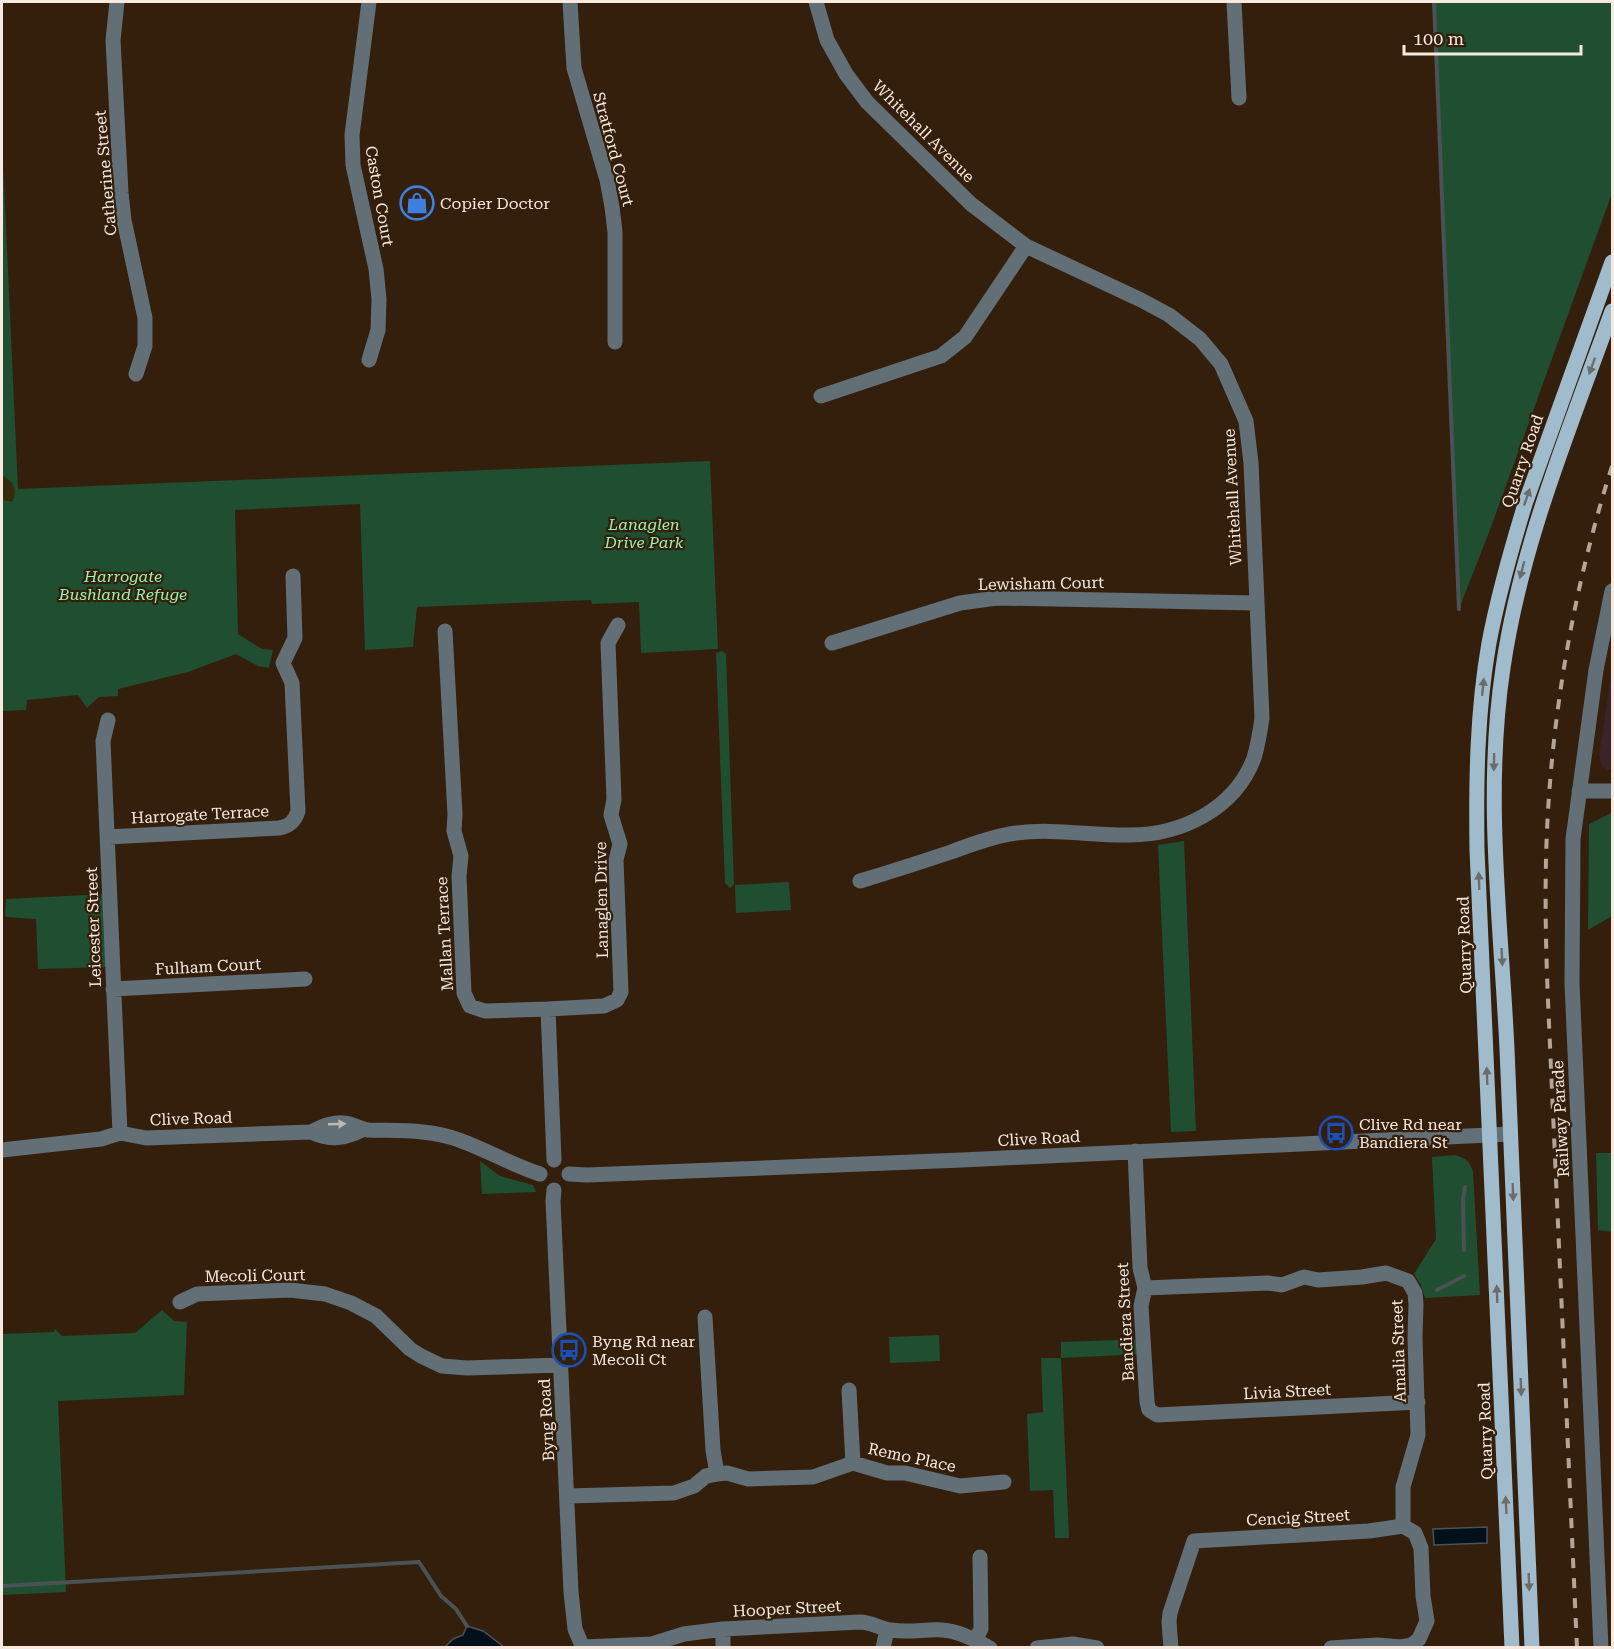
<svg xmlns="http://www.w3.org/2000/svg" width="1614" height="1649" font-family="'Roboto Serif',serif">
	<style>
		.industrial { fill: #392528 }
		.green { fill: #204e30 }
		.sand { fill: #332b0a }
		.water { fill: #00111c; stroke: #4a5256; stroke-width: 1.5 }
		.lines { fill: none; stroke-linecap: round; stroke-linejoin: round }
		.stream { stroke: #4a5256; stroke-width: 4 }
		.minor { stroke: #626f77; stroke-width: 15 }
		.major { stroke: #a0bbcb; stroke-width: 15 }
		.rail { stroke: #b5a598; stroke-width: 4; stroke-dasharray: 10 10; stroke-linecap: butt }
		.oneway { fill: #6a6d6c }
		.oneway2 { fill: #bbb8b5 }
		.labels { text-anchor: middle; stroke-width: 4.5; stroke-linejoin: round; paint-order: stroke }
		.street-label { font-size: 16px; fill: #f7e9de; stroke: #341f0d }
		.poi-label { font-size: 16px; fill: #f7e9de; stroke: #341f0d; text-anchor: start }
		.park-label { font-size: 16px; font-style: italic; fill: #97f2b4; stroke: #341f0d }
	</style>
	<rect width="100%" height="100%" fill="#341f0d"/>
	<!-- industrial -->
	<path class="industrial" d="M1612 671V769L1607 770 1602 766 1599 755Z"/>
	<!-- green -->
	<path class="green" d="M1434 2H1612V193L1491 527 1459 609Z
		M2 140 18 489 710 461 718 649 641 653 639 602 592 604 591 600 417 607 413 647 365 650 360 504 235 510 238 634 262 649 273 650 269 668 258 666 236 654 188 672 118 689V696L99 697 87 708 78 695 27 700 26 710 2 711Z
		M722 651 726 654 734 884 730 888 725 883 716 653Z
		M1611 813 1612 916 1588 930 1589 824Z
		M1184 841 1196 1131 1171 1132 1158 845Z
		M789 882 791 910 736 913 735 885Z
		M107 894 110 967 38 969 36 919 5 917 6 899Z
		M1596 1153H1612V1232L1598 1230Z
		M1455 1155C1466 1158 1470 1161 1473 1172L1480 1295 1425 1298 1421 1285 1414 1274 1436 1239 1432 1157Z
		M480 1161 500 1176 533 1185 536 1192 482 1194Z
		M162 1310 174 1321 187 1322 184 1395 58 1401 66 1592 2 1595V1334L54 1332 55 1329 62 1336 135 1333Z
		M939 1335 940 1361 890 1363 889 1337Z
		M1143 1339 1144 1354 1061 1358 1069 1538H1055L1053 1490 1030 1491 1027 1414 1043 1412 1041 1358H1061V1342Z"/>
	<!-- sand -->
	<path class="sand" d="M3 476C14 481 18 492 12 502L4 500 2 495V478Z"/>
	<!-- water -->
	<path class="water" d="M1487 1527V1543L1434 1545 1433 1529Z
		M467 1626 483 1631 504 1647H445L453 1639 463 1635Z"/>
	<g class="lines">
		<!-- stream -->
		<path class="stream" d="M1434 2 1459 609
			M1464 1250 1463 1199 1465 1187
			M1437 1290 1464 1276
			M2 1586 419 1562 441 1596 456 1609 467 1626"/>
		<!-- minor -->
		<path class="minor" d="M117 2 113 40 121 193 124 220 145 318V346L136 374
			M570 2 574 68 607 180 612 207 615 232V342
			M816 2 827 40 846 74 867 102 971 204 1026 246 1141 300 1169 315 1200 339 1221 364 1246 421 1251 463 1262 718C1260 732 1258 745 1254 758 1235 809 1181 835 1130 835 1093 836 1054 828 1016 833 994 836 972 844 951 852 921 862 890 872 860 881
			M1234 2 1239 98
			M369 360 378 330 379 299 376 269 353 165 352 135 369 2
			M821 396 941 356 965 337 1026 246
			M445 631 455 814 454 831 461 856 459 876 464 993 470 1006 485 1011 548 1009 554 1160
			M832 643 960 603 997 598 1256 603
			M108 720 103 741 120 1133
			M1579 791H1612
			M108 837 279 828C290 826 295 821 298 811L292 683 283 663 295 638 293 576
			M113 989 305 979
			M548 1009 604 1006 617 1000 621 992 616 860 620 844 611 815 614 799 608 643 618 625
			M311 1132C323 1126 336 1120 350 1124 356 1126 362 1129 368 1130 399 1131 430 1129 459 1140 487 1150 512 1165 540 1174
			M2 1150 101 1139 120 1133 146 1138 311 1132C332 1141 344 1139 364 1129
			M1135 1151 1140 1268 1145 1288 1141 1306 1147 1402 1149 1410 1157 1415 1418 1402
			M569 1174 587 1175 962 1160 1510 1134
			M554 1190 553 1201 571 1592 575 1629 583 1648
			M1145 1288 1268 1283 1282 1285 1304 1277 1318 1280 1362 1277 1386 1273 1408 1281 1415 1293 1416 1304 1415 1338 1418 1435 1403 1487V1526
			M180 1302 197 1294 290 1290 325 1294 351 1303 376 1316 410 1349 421 1356 442 1366 467 1368 561 1365
			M705 1317 713 1450 717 1474
			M849 1390 853 1463
			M568 1496 674 1493 694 1486 706 1476 717 1474 727 1473 748 1479 813 1477 853 1463 887 1473H905L960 1486 1004 1482
			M723 1629V1648
			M975 1640 981 1629 980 1557
			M583 1647 652 1644 684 1634 723 1629 860 1622C872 1622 880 1629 891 1630 909 1633 925 1629 942 1630 959 1631 975 1640 990 1648
			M883 1648 887 1630
			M1037 1648 1073 1644 1097 1648
			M1171 1648 1169 1622 1170 1613 1194 1541 1369 1531 1403 1526
			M1331 1648 1377 1645 1401 1647 1412 1645 1419 1639 1427 1621 1423 1596 1421 1548 1415 1533 1403 1526
			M1601 1648 1572 983 1573 839 1596 670 1612 591"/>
		<!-- major -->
		<path class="major" d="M1512 1648 1477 850C1476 780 1477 711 1489 643 1498 595 1511 550 1525 504L1612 262
			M1532 1648C1524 1448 1516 1248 1507 1049 1501 922 1484 794 1503 668 1521 544 1570 428 1612 311"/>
		<!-- rail -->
		<path class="rail" d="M1577 1648 1548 1001C1546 954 1545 907 1546 860 1549 727 1572 593 1612 466"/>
	</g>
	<!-- one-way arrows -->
	<defs><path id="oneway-solid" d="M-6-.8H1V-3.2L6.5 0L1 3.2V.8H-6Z" transform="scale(1.5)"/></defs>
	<g class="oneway">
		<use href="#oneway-solid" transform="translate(1592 366) rotate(110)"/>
		<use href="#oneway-solid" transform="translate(1527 497) rotate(-71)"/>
		<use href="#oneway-solid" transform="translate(1522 570) rotate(105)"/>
		<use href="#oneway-solid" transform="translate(1483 687) rotate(-84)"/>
		<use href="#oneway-solid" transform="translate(1494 762) rotate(91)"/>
		<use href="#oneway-solid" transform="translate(1479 881) rotate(-92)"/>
		<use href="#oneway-solid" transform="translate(1502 957) rotate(87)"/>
		<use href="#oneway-solid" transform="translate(1487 1076) rotate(-92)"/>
		<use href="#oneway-solid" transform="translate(1513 1192) rotate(88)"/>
		<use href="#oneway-solid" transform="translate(1497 1294) rotate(-92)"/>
		<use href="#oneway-solid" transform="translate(1521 1387) rotate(88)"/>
		<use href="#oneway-solid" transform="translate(1506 1505) rotate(-93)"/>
		<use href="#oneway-solid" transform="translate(1529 1582) rotate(88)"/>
	</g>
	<use class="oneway2" href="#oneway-solid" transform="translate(337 1124) rotate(-2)"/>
	<!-- icons -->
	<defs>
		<symbol id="shop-ring" viewBox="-11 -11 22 22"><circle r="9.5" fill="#341f0d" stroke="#3f7fe0" stroke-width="1.5"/><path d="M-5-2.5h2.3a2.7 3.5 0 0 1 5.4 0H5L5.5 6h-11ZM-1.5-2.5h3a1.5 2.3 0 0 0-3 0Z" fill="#3f7fe0"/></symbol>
		<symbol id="bus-ring" viewBox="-11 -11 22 22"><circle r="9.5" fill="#341f0d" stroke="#1a4fb4" stroke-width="1.5"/><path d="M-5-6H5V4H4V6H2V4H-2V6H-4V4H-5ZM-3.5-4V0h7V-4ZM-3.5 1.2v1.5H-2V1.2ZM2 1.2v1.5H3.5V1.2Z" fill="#1a4fb4"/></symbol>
	</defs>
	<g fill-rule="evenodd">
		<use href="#shop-ring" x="398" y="184" width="38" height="38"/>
		<use href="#bus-ring" x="1317" y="1114" width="38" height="38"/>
		<use href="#bus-ring" x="550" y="1331" width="38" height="38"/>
	</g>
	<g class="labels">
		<!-- street labels -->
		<g class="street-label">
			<text transform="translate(924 131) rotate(45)" y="6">Whitehall Avenue</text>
			<text transform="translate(614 149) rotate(75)" y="6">Stratford Court</text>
			<text transform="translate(105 173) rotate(-95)" y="6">Catherine Street</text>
			<text transform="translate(380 196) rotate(80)" y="6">Caston Court</text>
			<text transform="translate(1522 461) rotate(-71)" y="6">Quarry Road</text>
			<text transform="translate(1232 497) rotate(-93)" y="6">Whitehall Avenue</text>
			<text transform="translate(1041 583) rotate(-1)" y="6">Lewisham Court</text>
			<text transform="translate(200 814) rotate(-3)" y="6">Harrogate Terrace</text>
			<text transform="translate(601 900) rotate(-91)" y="6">Lanaglen Drive</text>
			<text transform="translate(93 927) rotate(-92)" y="6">Leicester Street</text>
			<text transform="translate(444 934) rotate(-93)" y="6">Mallan Terrace</text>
			<text transform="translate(1464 945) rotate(-92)" y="6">Quarry Road</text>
			<text transform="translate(208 966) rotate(-3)" y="6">Fulham Court</text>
			<text transform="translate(191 1118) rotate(-2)" y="6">Clive Road</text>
			<text transform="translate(1560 1119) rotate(-93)" y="6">Railway Parade</text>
			<text transform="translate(1039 1138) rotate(-3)" y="6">Clive Road</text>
			<text transform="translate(255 1275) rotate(-1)" y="6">Mecoli Court</text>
			<text transform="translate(1125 1322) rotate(-93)" y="6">Bandiera Street</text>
			<text transform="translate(1398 1351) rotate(-92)" y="6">Amalia Street</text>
			<text transform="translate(1287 1391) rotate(-3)" y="6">Livia Street</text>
			<text transform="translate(546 1420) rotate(-93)" y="6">Byng Road</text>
			<text transform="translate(1485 1431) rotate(-92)" y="6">Quarry Road</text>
			<text transform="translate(912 1457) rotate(12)" y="6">Remo Place</text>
			<text transform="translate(1298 1517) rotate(-3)" y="6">Cencig Street</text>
			<text transform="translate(787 1608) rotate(-3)" y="6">Hooper Street</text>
		</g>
		<!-- poi labels -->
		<g class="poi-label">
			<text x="440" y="209">Copier Doctor</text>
			<text x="1359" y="1130">Clive Rd near<tspan x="1359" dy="18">Bandiera St</tspan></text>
			<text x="592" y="1347">Byng Rd near<tspan x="592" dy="18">Mecoli Ct</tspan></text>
		</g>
		<!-- park labels -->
		<g class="park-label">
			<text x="644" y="530">Lanaglen<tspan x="644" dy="18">Drive Park</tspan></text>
			<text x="123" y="582">Harrogate<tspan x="123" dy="18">Bushland Refuge</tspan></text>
		</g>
	</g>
	<!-- border -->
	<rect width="1614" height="1649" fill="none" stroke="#f7e9de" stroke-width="6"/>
	<!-- scale -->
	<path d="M1404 45v9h177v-9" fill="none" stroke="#f7e9de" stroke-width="3"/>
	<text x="1413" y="45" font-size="18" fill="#f7e9de" stroke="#341f0d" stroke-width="4.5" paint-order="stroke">100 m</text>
</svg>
